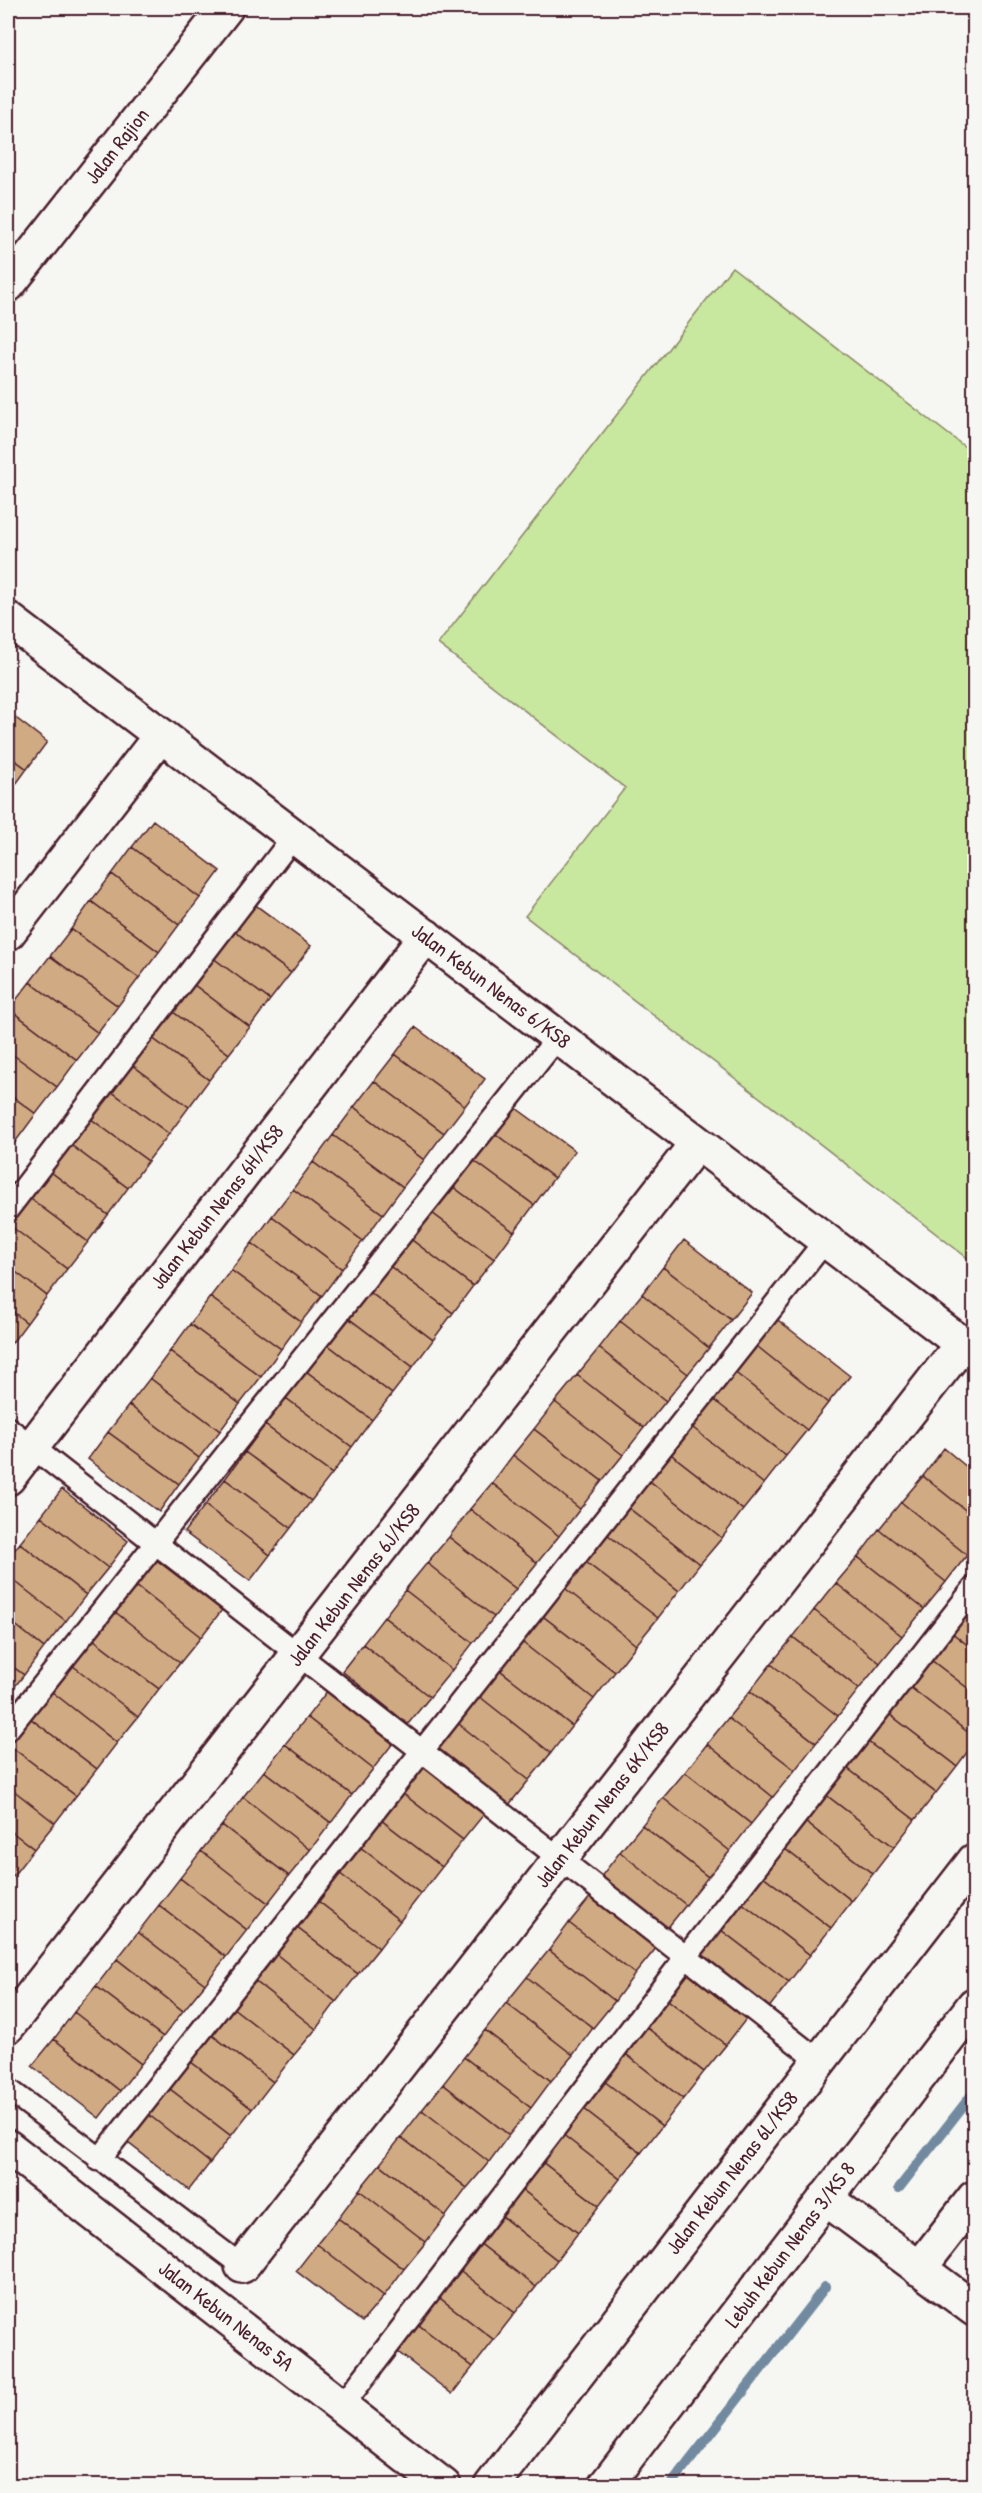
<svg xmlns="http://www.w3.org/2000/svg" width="982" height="2493" font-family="'Patrick Hand',sans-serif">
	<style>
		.green { fill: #c8e79f; stroke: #898365; stroke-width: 1.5 }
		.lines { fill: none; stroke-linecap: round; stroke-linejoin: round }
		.stream { stroke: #728aa0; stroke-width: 10 }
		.building { fill: #d0aa82; stroke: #4a1f2b; stroke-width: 1.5 }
		.lane-casing { stroke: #4a1f2b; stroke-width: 26 }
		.street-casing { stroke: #4a1f2b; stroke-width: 38 }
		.secondary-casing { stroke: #4a1f2b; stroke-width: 38 }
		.lane { stroke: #f6f6f2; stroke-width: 21 }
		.street { stroke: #f6f6f2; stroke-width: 33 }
		.secondary { stroke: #f6f6f2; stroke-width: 33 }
		.labels { text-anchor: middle; stroke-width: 6; stroke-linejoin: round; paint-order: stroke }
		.street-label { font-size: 21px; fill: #4a1f2b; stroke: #f6f6f2 }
	</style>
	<rect width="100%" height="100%" fill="#f6f6f2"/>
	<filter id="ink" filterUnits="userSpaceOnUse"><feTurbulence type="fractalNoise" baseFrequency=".0167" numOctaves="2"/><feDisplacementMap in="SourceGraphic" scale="12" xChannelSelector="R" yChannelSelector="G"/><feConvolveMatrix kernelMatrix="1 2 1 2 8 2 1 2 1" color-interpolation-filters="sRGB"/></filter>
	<g filter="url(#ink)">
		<!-- green -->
		<path class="green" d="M732 267 974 454V1263L525 916 625 788 438 644Z"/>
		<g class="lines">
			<!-- stream -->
			<path class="stream" d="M899 2188 974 2092
				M670 2486 825 2287"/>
		</g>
		<!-- building -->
		<path class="building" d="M8 712 47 742 27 769 8 755Z
			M8 755 27 769 8 795Z
			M153 820 220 871 200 898 132 847Z
			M132 847 200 898 179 925 112 874Z
			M112 874 179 925 159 952 91 901Z
			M242 895 311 946 291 973 222 922Z
			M91 901 159 952 139 978 71 929Z
			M222 922 291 973 270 1000 201 949Z
			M71 929 139 978 118 1006 50 956Z
			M201 949 270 1000 250 1027 181 975Z
			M50 956 118 1006 98 1033 30 982Z
			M181 975 250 1027 229 1054 160 1002Z
			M30 982 98 1033 77 1060 9 1009Z
			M160 1002 229 1054 209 1080 140 1029Z
			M9 1009 77 1060 57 1087 8 1051Z
			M415 1027 485 1079 465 1106 395 1054Z
			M140 1029 209 1080 189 1107 120 1056Z
			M8 1051 57 1087 36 1114 8 1093Z
			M395 1054 465 1106 444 1133 374 1081Z
			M120 1056 189 1107 169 1134 100 1083Z
			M374 1081 444 1133 424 1160 354 1107Z
			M100 1083 169 1134 148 1161 79 1110Z
			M8 1093 36 1114 16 1141 8 1135Z
			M509 1103 575 1151 554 1178 489 1129Z
			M354 1107 424 1160 403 1187 333 1135Z
			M79 1110 148 1161 128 1188 59 1136Z
			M489 1129 554 1178 534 1205 468 1156Z
			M8 1135 16 1141 8 1152Z
			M333 1135 403 1187 383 1214 313 1162Z
			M59 1136 128 1188 108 1215 39 1163Z
			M468 1156 534 1205 514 1232 448 1183Z
			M313 1162 383 1214 363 1241 293 1189Z
			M39 1163 108 1215 88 1242 19 1190Z
			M448 1183 514 1232 494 1259 428 1210Z
			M293 1189 363 1241 342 1269 272 1216Z
			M19 1190 88 1242 67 1269 8 1224V1205Z
			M428 1210 494 1259 473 1286 408 1237Z
			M272 1216 342 1269 322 1296 252 1243Z
			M8 1224 67 1269 47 1296 8 1266Z
			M408 1237 473 1286 453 1313 387 1264Z
			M684 1240 752 1293 731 1320 663 1267Z
			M252 1243 322 1296 301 1322 231 1270Z
			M387 1264 453 1313 433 1340 367 1290Z
			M8 1266 47 1296 27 1323 8 1308Z
			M663 1267 731 1320 709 1348 642 1294Z
			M231 1270 301 1322 281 1349 210 1297Z
			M367 1290 433 1340 413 1367 347 1317Z
			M642 1294 709 1348 688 1374 620 1321Z
			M210 1297 281 1349 261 1377 190 1324Z
			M8 1308 27 1323 8 1348Z
			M347 1317 413 1367 392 1394 327 1344Z
			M774 1317 850 1376 828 1403 753 1343Z
			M620 1321 688 1374 666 1401 599 1348Z
			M190 1324 261 1377 240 1404 170 1351Z
			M753 1343 828 1403 807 1430 732 1370Z
			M327 1344 392 1394 372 1420 306 1371Z
			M599 1348 666 1401 644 1428 577 1375Z
			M170 1351 240 1404 220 1431 150 1378Z
			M732 1370 807 1430 786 1456 710 1397Z
			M306 1371 372 1420 352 1447 286 1398Z
			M577 1375 644 1428 623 1455 555 1402Z
			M150 1378 220 1431 199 1458 129 1405Z
			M710 1397 786 1456 764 1484 688 1424Z
			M286 1398 352 1447 332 1474 265 1425Z
			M555 1402 623 1455 602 1481 534 1429Z
			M129 1405 199 1458 179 1484 108 1432Z
			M688 1424 764 1484 743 1510 667 1451Z
			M265 1425 332 1474 311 1501 245 1452Z
			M534 1429 602 1481 580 1509 513 1455Z
			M108 1432 179 1484 159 1512 88 1459Z
			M944 1448 974 1473V1517L923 1476Z
			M667 1451 743 1510 722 1538 646 1478Z
			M245 1452 311 1501 291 1528 225 1479Z
			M513 1455 580 1509 559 1536 492 1483Z
			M923 1476 974 1517V1546L967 1555 901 1502Z
			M646 1478 722 1538 700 1564 625 1505Z
			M225 1479 291 1528 270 1555 205 1505Z
			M492 1483 559 1536 537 1563 470 1509Z
			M62 1489 128 1541 108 1568 41 1516Z
			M901 1502 967 1555 946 1582 879 1529Z
			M205 1505 270 1555 250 1581 184 1532Z
			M625 1505 700 1564 679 1591 603 1531Z
			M470 1509 537 1563 516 1589 449 1537Z
			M41 1516 108 1568 86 1595 20 1543Z
			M879 1529 946 1582 924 1609 858 1557Z
			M603 1531 679 1591 658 1618 582 1559Z
			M449 1537 516 1589 494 1617 427 1563Z
			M20 1543 86 1595 66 1621 8 1576V1558Z
			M858 1557 924 1609 902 1636 836 1583Z
			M155 1559 222 1610 201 1637 135 1585Z
			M582 1559 658 1618 636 1645 561 1585Z
			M427 1563 494 1617 473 1643 405 1590Z
			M8 1576 66 1621 44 1648 8 1619Z
			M836 1583 902 1636 880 1663 814 1610Z
			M135 1585 201 1637 180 1663 114 1611Z
			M561 1585 636 1645 615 1672 539 1613Z
			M405 1590 473 1643 452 1670 384 1617Z
			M968 1603 974 1607V1650L947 1629Z
			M814 1610 880 1663 859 1689 793 1637Z
			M114 1611 180 1663 159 1689 93 1639Z
			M539 1613 615 1672 594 1699 518 1639Z
			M384 1617 452 1670 430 1697 363 1644Z
			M8 1619 44 1648 24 1675 8 1663Z
			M947 1629 974 1650V1693L926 1656Z
			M793 1637 859 1689 838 1716 771 1664Z
			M93 1639 159 1689 138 1717 72 1665Z
			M518 1639 594 1699 572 1726 496 1667Z
			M363 1644 430 1697 408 1724 342 1671Z
			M926 1656 974 1693V1737L905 1683Z
			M8 1663 24 1675 8 1695Z
			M771 1664 838 1716 816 1743 750 1691Z
			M72 1665 138 1717 117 1743 51 1691Z
			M496 1667 572 1726 551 1753 475 1693Z
			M905 1683 974 1737V1743L957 1766 884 1710Z
			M328 1690 394 1742 373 1769 307 1717Z
			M51 1691 117 1743 97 1769 30 1718Z
			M750 1691 816 1743 795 1770 728 1718Z
			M475 1693 551 1753 529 1780 454 1720Z
			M884 1710 957 1766 936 1793 863 1738Z
			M307 1717 373 1769 352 1795 285 1744Z
			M30 1718 97 1769 76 1796 9 1745Z
			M728 1718 795 1770 773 1797 707 1744Z
			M454 1720 529 1780 508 1806 432 1747Z
			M863 1738 936 1793 915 1820 842 1764Z
			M285 1744 352 1795 331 1823 264 1771Z
			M707 1744 773 1797 751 1824 685 1772Z
			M9 1745 76 1796 55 1823 8 1786Z
			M418 1762 485 1813 463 1840 397 1789Z
			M842 1764 915 1820 894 1847 821 1791Z
			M264 1771 331 1823 310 1850 243 1797Z
			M685 1772 751 1824 730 1851 663 1798Z
			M8 1786 55 1823 34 1849 8 1829Z
			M397 1789 463 1840 442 1867 376 1816Z
			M821 1791 894 1847 873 1874 800 1818Z
			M243 1797 310 1850 289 1876 222 1825Z
			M663 1798 730 1851 708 1877 642 1825Z
			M376 1816 442 1867 421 1894 355 1843Z
			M800 1818 873 1874 852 1901 780 1845Z
			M222 1825 289 1876 268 1903 201 1851Z
			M642 1825 708 1877 686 1905 620 1852Z
			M8 1829 34 1849 13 1876 8 1872Z
			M355 1843 421 1894 400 1921 334 1869Z
			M780 1845 852 1901 831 1928 758 1872Z
			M201 1851 268 1903 247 1930 180 1878Z
			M620 1852 686 1905 665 1931 599 1879Z
			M334 1869 400 1921 379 1948 313 1897Z
			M758 1872 831 1928 810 1955 737 1899Z
			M180 1878 247 1930 226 1957 159 1905Z
			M591 1896 657 1947 635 1974 569 1923Z
			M313 1897 379 1948 358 1974 292 1924Z
			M737 1899 810 1955 789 1982 716 1926Z
			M159 1905 226 1957 205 1984 138 1932Z
			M569 1923 635 1974 615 2001 549 1950Z
			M292 1924 358 1974 336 2002 271 1950Z
			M716 1926 789 1982 768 2009 695 1953Z
			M138 1932 205 1984 183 2011 117 1959Z
			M271 1950 336 2002 316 2029 250 1977Z
			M549 1950 615 2001 593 2028 527 1977Z
			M117 1959 183 2011 163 2037 96 1986Z
			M679 1967 746 2019 726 2045 659 1993Z
			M250 1977 316 2029 294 2055 228 2004Z
			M527 1977 593 2028 573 2055 506 2003Z
			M96 1986 163 2037 141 2064 74 2012Z
			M659 1993 726 2045 704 2072 637 2020Z
			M506 2003 573 2055 551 2081 485 2030Z
			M228 2004 294 2055 273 2082 207 2031Z
			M74 2012 141 2064 120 2091 54 2039Z
			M637 2020 704 2072 683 2099 617 2047Z
			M485 2030 551 2081 531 2108 464 2057Z
			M207 2031 273 2082 252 2109 186 2058Z
			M54 2039 120 2091 99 2118 32 2066Z
			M617 2047 683 2099 662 2126 595 2074Z
			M464 2057 531 2108 509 2135 443 2084Z
			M186 2058 252 2109 231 2136 165 2085Z
			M595 2074 662 2126 641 2153 574 2101Z
			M443 2084 509 2135 489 2162 422 2110Z
			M165 2085 231 2136 210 2163 144 2111Z
			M574 2101 641 2153 620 2179 553 2127Z
			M422 2110 489 2162 467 2188 401 2137Z
			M144 2111 210 2163 189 2190 123 2139Z
			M553 2127 620 2179 599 2206 532 2154Z
			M401 2137 467 2188 446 2216 380 2164Z
			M532 2154 599 2206 578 2233 511 2181Z
			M380 2164 446 2216 426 2242 359 2190Z
			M511 2181 578 2233 557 2260 490 2207Z
			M359 2190 426 2242 404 2269 338 2218Z
			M490 2207 557 2260 536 2287 469 2235Z
			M338 2218 404 2269 384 2296 317 2244Z
			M469 2235 536 2287 515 2313 448 2261Z
			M317 2244 384 2296 362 2322 296 2271Z
			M448 2261 515 2313 494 2340 427 2288Z
			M427 2288 494 2340 473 2367 406 2315Z
			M406 2315 473 2367 452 2394 385 2342Z"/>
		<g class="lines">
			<defs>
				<path id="lane" d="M8 1209 294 836
					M8 1428 818 2060
					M8 1729 558 1037
					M8 2089 242 2266
					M99 2160 825 1241
					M342 2406 686 1957 974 1588"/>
				<path id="street" d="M8 285 226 8
					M8 619 974 1353
					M8 933 161 735
					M8 1478 426 936
					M8 2026 697 1143
					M8 2147 444 2486
					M825 2198 974 2309
					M242 2266 962 1344
					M919 2269 974 2198
					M491 2486 974 1861"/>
				<path id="secondary" d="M605 2486 974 2005"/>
			</defs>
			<!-- lane casing -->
			<use href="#lane" class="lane-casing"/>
			<!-- street casing -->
			<use href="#street" class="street-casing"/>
			<!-- secondary casing -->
			<use href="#secondary" class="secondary-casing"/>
			<!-- lane -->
			<use href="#lane" class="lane"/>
			<!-- street -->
			<use href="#street" class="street"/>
			<!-- secondary -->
			<use href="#secondary" class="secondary"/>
		</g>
	</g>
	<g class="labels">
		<!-- street labels -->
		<g class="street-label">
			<text transform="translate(117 146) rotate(-52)" y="7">Jalan Rajion</text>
			<text transform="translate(491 986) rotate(37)" y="7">Jalan Kebun Nenas 6/KS8</text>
			<text transform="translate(217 1207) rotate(-52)" y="7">Jalan Kebun Nenas 6H/KS8</text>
			<text transform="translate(354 1585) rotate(-52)" y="7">Jalan Kebun Nenas 6J/KS8</text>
			<text transform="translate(602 1805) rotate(-52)" y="7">Jalan Kebun Nenas 6K/KS8</text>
			<text transform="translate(732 2173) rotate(-52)" y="7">Jalan Kebun Nenas 6L/KS8</text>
			<text transform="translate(790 2245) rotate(-53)" y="7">Lebuh Kebun Nenas 3/KS 8</text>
			<text transform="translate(226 2316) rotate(38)" y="7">Jalan Kebun Nenas 5A</text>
		</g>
	</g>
	<!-- margin -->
	<rect width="982" height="2493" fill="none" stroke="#f6f6f2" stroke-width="30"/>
	<rect x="15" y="15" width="952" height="2463" fill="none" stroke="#4a1f2b" stroke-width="2" filter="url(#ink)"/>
</svg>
